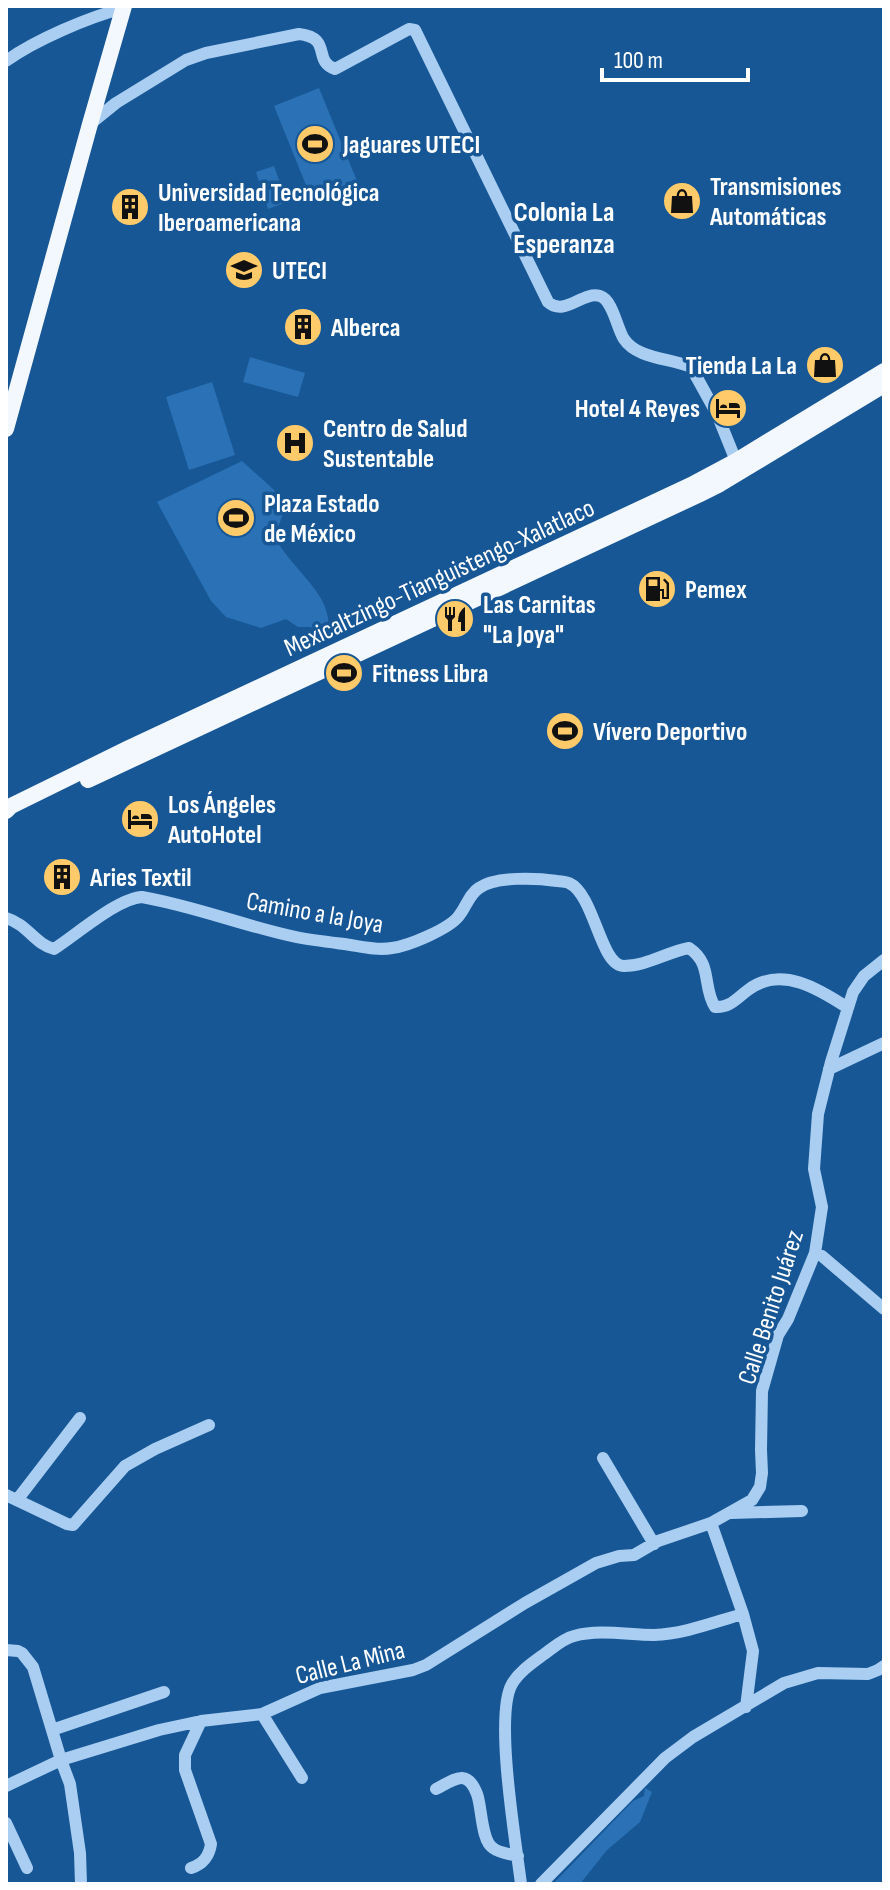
<svg xmlns="http://www.w3.org/2000/svg" width="890" height="1890" font-family="'Sofia Sans Condensed',sans-serif">
	<style>
		.green { fill: #2a72b5 }
		.lines { fill: none; stroke-linecap: round; stroke-linejoin: round }
		.minor { stroke: #a9cef1; stroke-width: 12 }
		.major { stroke: #f3f8ff; stroke-width: 16 }
		.labels { text-anchor: middle; stroke-width: 7; stroke-linejoin: round; paint-order: stroke }
		.poi-label { font-size: 26px; font-weight: bold; fill: #fff; stroke: #175796; text-anchor: start }
		.street-label { font-size: 26px; fill: #fff; stroke: #175796 }
		.neighbourhood-label { font-size: 28px; font-weight: bold; fill: #fff; stroke: #175796 }
	</style>
	<rect width="100%" height="100%" fill="#175796"/>
	<!-- green -->
	<path class="green" d="M319 88 357 181 312 200 274 106Z
		M274 166 287 202 268 209 256 172Z
		M250 357 305 373 298 397 243 382Z
		M212 382 235 455 189 470 166 397Z
		M242 461 284 499 285 509 274 537C280 546 286 555 293 563 312 586 333 604 328 636L319 640 311 627H298L286 619 261 628 226 617 211 601 157 502Z
		M645 1788 652 1792 640 1822 607 1850 580 1884H553L633 1801 644 1796Z"/>
	<g class="lines">
		<!-- minor -->
		<path class="minor" d="M6 61C35 40 89 17 124 8
			M90 124 116 103 186 60 206 53 299 34C333 38 312 61 335 69L409 29 415 30 548 302C565 317 582 291 600 296 613 300 617 329 624 339 637 359 670 358 691 367L717 414 736 461
			M6 918C27 924 36 945 54 949 76 935 118 898 142 897 194 906 244 926 296 937 311 940 328 942 344 944 359 946 377 951 392 948 409 946 448 929 458 917 466 908 469 894 479 888 496 876 537 878 557 881 559 881 567 882 569 883 595 895 600 966 624 966 647 966 667 952 689 948 713 964 702 987 715 1007 730 1008 737 998 748 990 781 965 819 989 848 1008
			M829 1069 884 1043
			M815 1253 822 1256 884 1309
			M603 1458 654 1544
			M6 1495 67 1524 73 1525 125 1466 155 1449 209 1425
			M17 1500 80 1418
			M731 1513 802 1511
			M711 1523 743 1614 753 1651 746 1707
			M6 1650 18 1651 22 1653 33 1667 61 1760 70 1784 80 1853 81 1884
			M262 1714 302 1778
			M52 1730 164 1692
			M6 1786 61 1760 159 1730 201 1721 262 1714 320 1688 413 1670 426 1665 525 1603 596 1563 619 1556 634 1555 658 1541 711 1523 752 1500 760 1487 762 1473 761 1450 762 1391 778 1335 788 1319 815 1253 822 1207 814 1169 818 1114 831 1062 853 992 864 976 884 960
			M436 1789C455 1779 467 1768 477 1794 482 1807 481 1841 493 1848 499 1853 510 1854 518 1856
			M6 1823 27 1868
			M191 1868C203 1864 209 1857 211 1844L185 1770V1755L201 1721
			M521 1884C516 1843 494 1715 512 1684 519 1672 532 1663 543 1655 553 1648 562 1639 574 1636 600 1629 628 1635 654 1635 684 1634 714 1622 743 1614
			M541 1884 665 1758 693 1737 784 1683 818 1673 868 1674 878 1670 884 1666"/>
		<!-- major -->
		<path class="major" d="M6 429 90 124 124 6
			M88 780 698 495 720 484 884 385
			M6 811 11 806 127 749 691 485 736 461 884 371"/>
	</g>
	<!-- icons -->
	<defs>
		<symbol id="stadium-disc" viewBox="-11 -11 22 22"><circle r="9.5" fill="#ffca69" stroke="#175796"/><path d="M0-5a6.5 5 0 1 0 0 10a6.5 5 0 1 0 0-10ZM-3.5-1.8h7v3.6h-7Z" fill="#111"/></symbol>
		<symbol id="shop-disc" viewBox="-11 -11 22 22"><circle r="9.5" fill="#ffca69" stroke="#175796"/><path d="M-5-2.5h2.3a2.7 3.5 0 0 1 5.4 0H5L5.5 6h-11ZM-1.5-2.5h3a1.5 2.3 0 0 0-3 0Z" fill="#111"/></symbol>
		<symbol id="building-disc" viewBox="-11 -11 22 22"><circle r="9.5" fill="#ffca69" stroke="#175796"/><path d="M-4-6H4V6H1V3H-1V6H-4ZM-2.5-4.3h1.7v1.8h-1.7ZM.8-4.3h1.7v1.8H.8ZM-2.5-1h1.7V.8h-1.7ZM.8-1h1.7V.8H.8Z" fill="#111"/></symbol>
		<symbol id="school-disc" viewBox="-11 -11 22 22"><circle r="9.5" fill="#ffca69" stroke="#175796"/><path d="M0-5L7-2L0 1L-7-2ZM-4 1L0 2.5L4 1V4Q0 6-4 4Z" fill="#111"/></symbol>
		<symbol id="hotel-disc" viewBox="-11 -11 22 22"><circle r="9.5" fill="#ffca69" stroke="#175796"/><path d="M-6-4.5h1.5V1H6V5H4.5V3h-9V5H-6ZM-4 0a1.8 1.8 0 1 1 3.6 0ZM.5 0V-2.5h3Q6-2.5 6 0Z" fill="#111"/></symbol>
		<symbol id="hospital-disc" viewBox="-11 -11 22 22"><circle r="9.5" fill="#ffca69" stroke="#175796"/><path d="M-5-5h3v3.5h4V-5h3V5h-3V1.5h-4V5h-3Z" fill="#111"/></symbol>
		<symbol id="fuel-disc" viewBox="-11 -11 22 22"><circle r="9.5" fill="#ffca69" stroke="#175796"/><path d="M-5.5-6h7V0h2V4h1.3V-2.5L3-4.5l.8-.8L6-3V5H2.5V1h-1V6h-7ZM-4.2-4.7v3.2H.2V-4.7Z" fill="#111"/></symbol>
		<symbol id="restaurant-disc" viewBox="-11 -11 22 22"><circle r="9.5" fill="#ffca69" stroke="#175796"/><path d="M-5-6h1v4h1v-4h1v4h1v-4h1v5L-1.5 .5V6h-2V.5L-5-1ZM5-6V6H3V1.5H1.5Q1.5-4 5-6Z" fill="#111"/></symbol>
	</defs>
	<g fill-rule="evenodd">
		<use href="#stadium-disc" x="293" y="122" width="44" height="44"/>
		<use href="#shop-disc" x="660" y="179" width="44" height="44"/>
		<use href="#building-disc" x="108" y="185" width="44" height="44"/>
		<use href="#school-disc" x="222" y="248" width="44" height="44"/>
		<use href="#building-disc" x="281" y="305" width="44" height="44"/>
		<use href="#shop-disc" x="803" y="343" width="44" height="44"/>
		<use href="#hotel-disc" x="706" y="386" width="44" height="44"/>
		<use href="#hospital-disc" x="273" y="421" width="44" height="44"/>
		<use href="#stadium-disc" x="214" y="496" width="44" height="44"/>
		<use href="#fuel-disc" x="635" y="567" width="44" height="44"/>
		<use href="#restaurant-disc" x="433" y="597" width="44" height="44"/>
		<use href="#stadium-disc" x="322" y="651" width="44" height="44"/>
		<use href="#stadium-disc" x="543" y="709" width="44" height="44"/>
		<use href="#hotel-disc" x="118" y="797" width="44" height="44"/>
		<use href="#building-disc" x="40" y="855" width="44" height="44"/>
	</g>
	<g class="labels">
		<!-- poi labels -->
		<g class="poi-label">
			<text x="343" y="153">Jaguares UTECI</text>
			<text x="710" y="195">Transmisiones<tspan x="710" dy="30">Automáticas</tspan></text>
			<text x="158" y="201">Universidad Tecnológica<tspan x="158" dy="30">Iberoamericana</tspan></text>
			<text x="272" y="279">UTECI</text>
			<text x="331" y="336">Alberca</text>
			<text x="797" y="374" text-anchor="end">Tienda La La</text>
			<text x="700" y="417" text-anchor="end">Hotel 4 Reyes</text>
			<text x="323" y="437">Centro de Salud<tspan x="323" dy="30">Sustentable</tspan></text>
			<text x="264" y="512">Plaza Estado<tspan x="264" dy="30">de México</tspan></text>
			<text x="685" y="598">Pemex</text>
			<text x="483" y="613">Las Carnitas<tspan x="483" dy="30">"La Joya"</tspan></text>
			<text x="372" y="682">Fitness Libra</text>
			<text x="593" y="740">Vívero Deportivo</text>
			<text x="168" y="813">Los Ángeles<tspan x="168" dy="30">AutoHotel</tspan></text>
			<text x="90" y="886">Aries Textil</text>
		</g>
		<!-- street labels -->
		<g class="street-label">
			<text transform="translate(439 577) rotate(-25)" y="9">Mexicaltzingo-Tianguistengo-Xalatlaco</text>
			<text transform="translate(315 912) rotate(10)" y="9">Camino a la Joya</text>
			<text transform="translate(770 1307) rotate(-72)" y="9">Calle Benito Juárez</text>
			<text transform="translate(350 1662) rotate(-14)" y="9">Calle La Mina</text>
		</g>
		<!-- neighbourhood labels -->
		<g class="neighbourhood-label">
			<text x="564" y="221">Colonia La<tspan x="564" dy="32">Esperanza</tspan></text>
		</g>
	</g>
	<!-- border -->
	<rect width="890" height="1890" fill="none" stroke="#ffffff" stroke-width="16"/>
	<!-- scale -->
	<path d="M602 68v12h146v-12" fill="none" stroke="#ffffff" stroke-width="4"/>
	<text x="614" y="68" font-size="24" fill="#ffffff" stroke="#175796" stroke-width="6" paint-order="stroke">100 m</text>
</svg>
